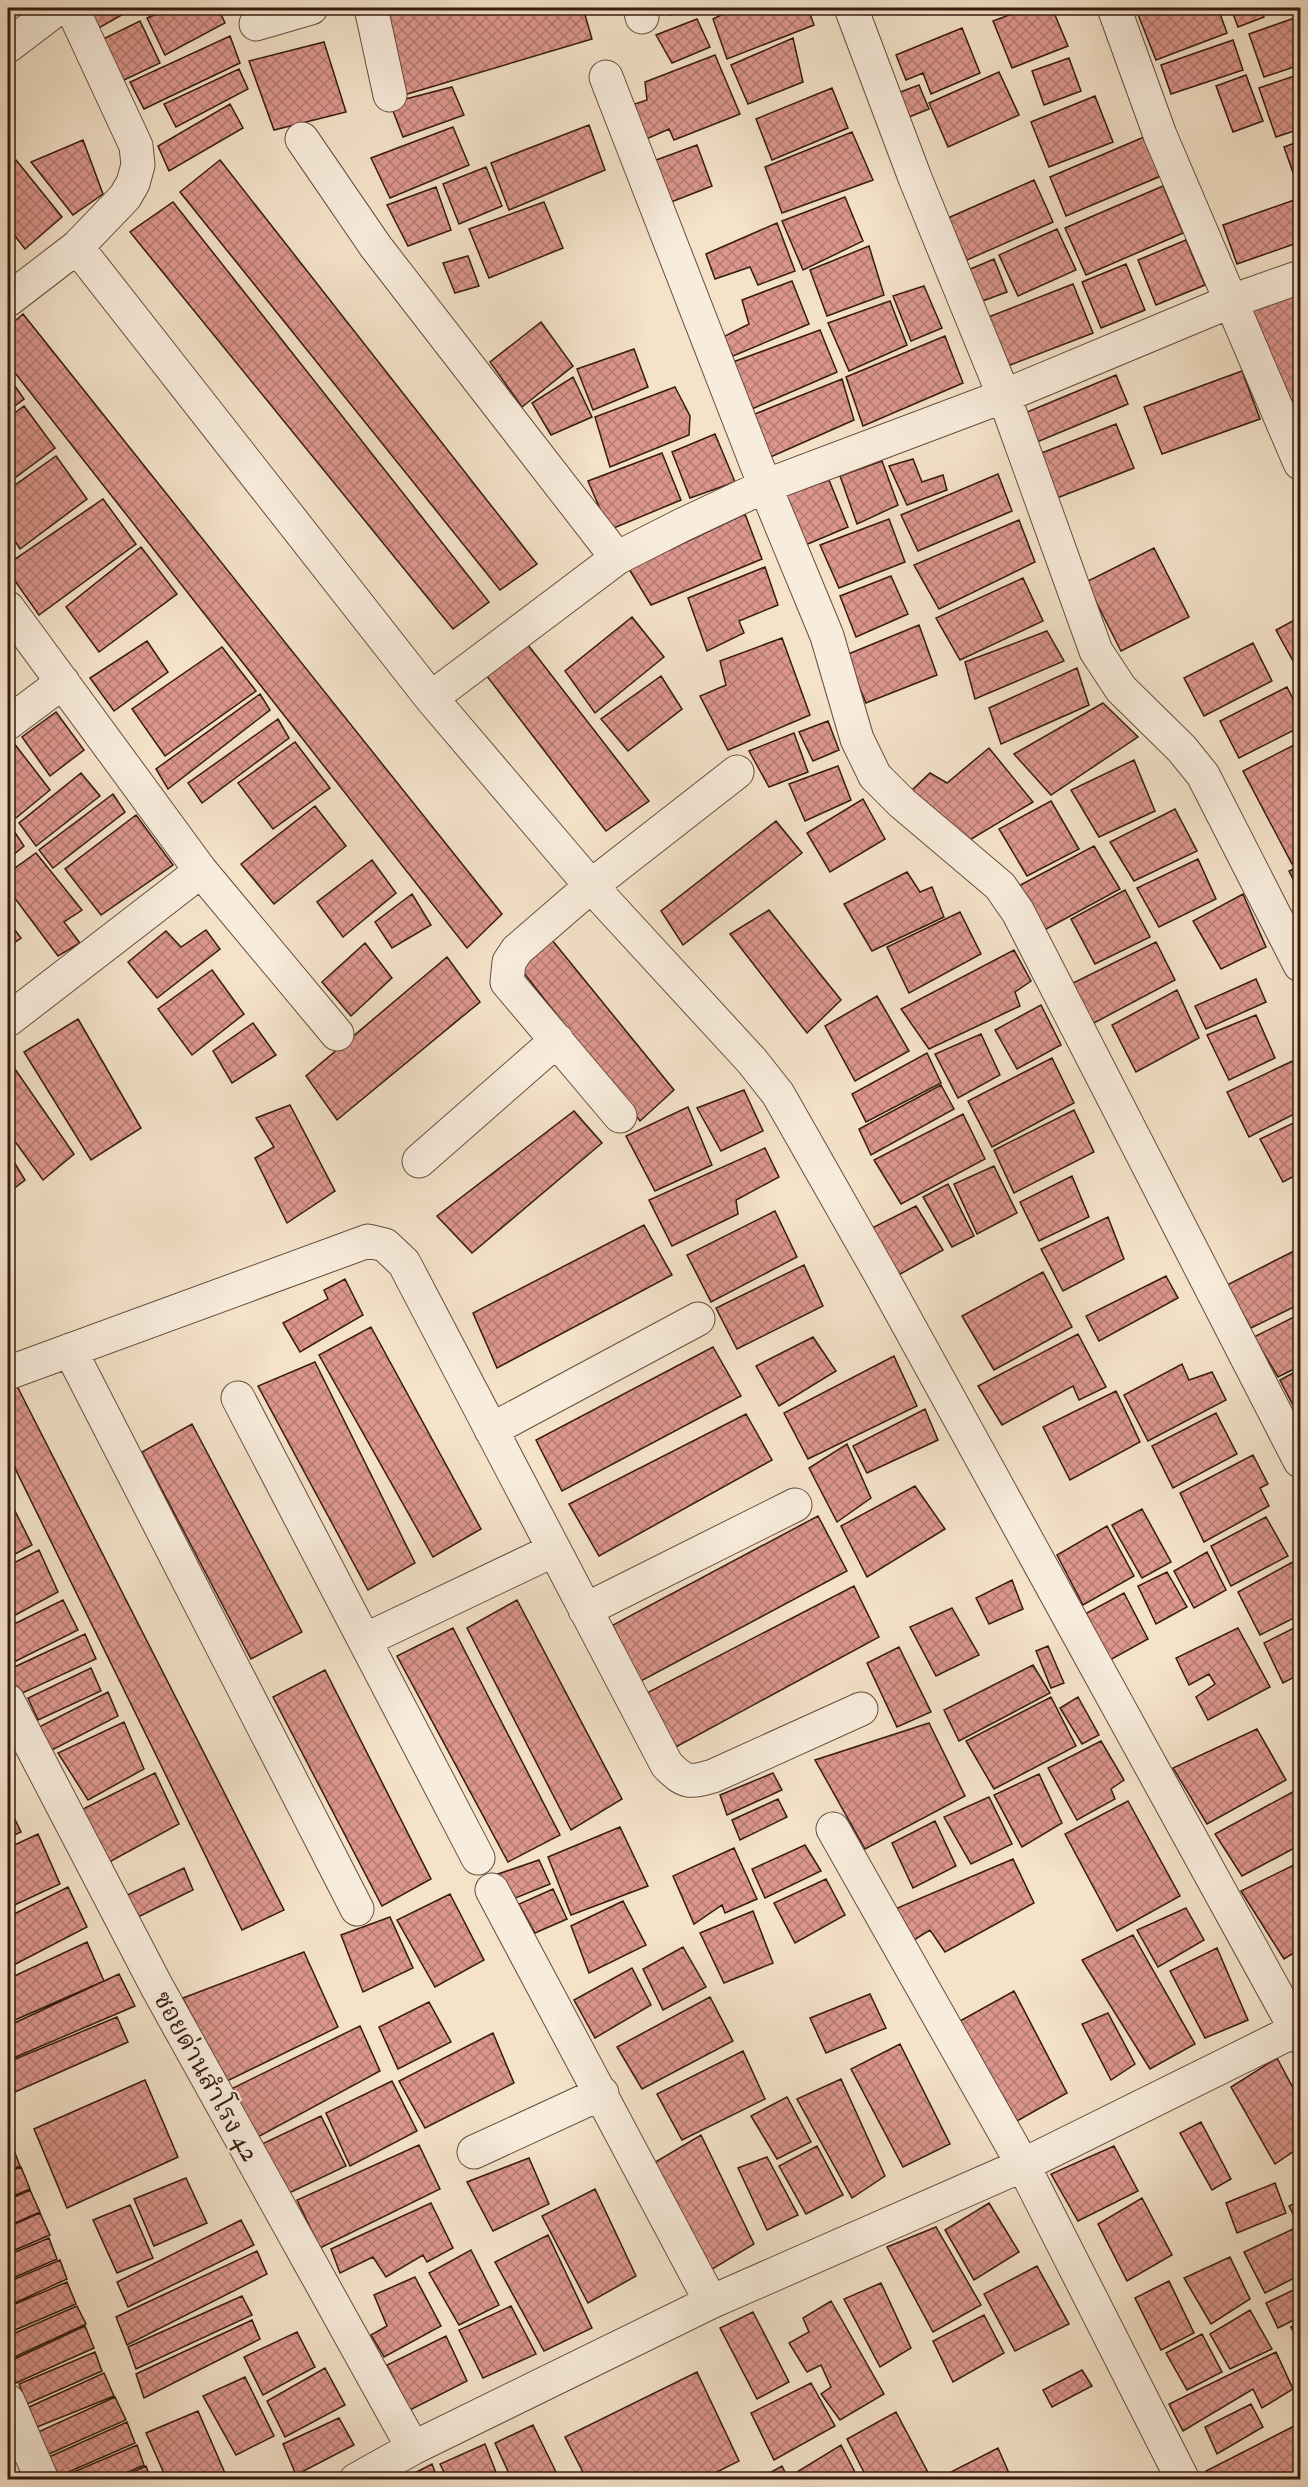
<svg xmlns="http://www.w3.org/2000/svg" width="1308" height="2487" font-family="'IM FELL Double Pica','Noto Serif Thai',serif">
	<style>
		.building { fill: url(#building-cross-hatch); stroke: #371b0f; stroke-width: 1.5 }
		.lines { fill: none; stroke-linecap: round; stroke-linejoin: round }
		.minor-casing { stroke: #664d3e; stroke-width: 35 }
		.minor { stroke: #f8ecdc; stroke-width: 33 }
		.labels { text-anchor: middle; stroke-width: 4.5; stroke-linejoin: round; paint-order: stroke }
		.street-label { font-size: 26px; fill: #371b0f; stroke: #f8ecdc }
	</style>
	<defs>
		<pattern id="building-cross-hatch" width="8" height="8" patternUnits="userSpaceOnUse" patternTransform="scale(1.5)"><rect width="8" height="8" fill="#dc968d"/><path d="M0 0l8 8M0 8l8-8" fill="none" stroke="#b37a72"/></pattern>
	</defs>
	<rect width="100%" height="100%" fill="#f4e2c9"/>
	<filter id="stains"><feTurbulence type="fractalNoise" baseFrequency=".00333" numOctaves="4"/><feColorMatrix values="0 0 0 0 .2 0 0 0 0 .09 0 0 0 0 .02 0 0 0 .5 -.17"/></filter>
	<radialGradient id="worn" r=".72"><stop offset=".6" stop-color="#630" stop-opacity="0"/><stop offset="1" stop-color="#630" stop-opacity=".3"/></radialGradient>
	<!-- building -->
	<path class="building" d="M8 8H20L8 17Z
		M88 8H134L97 29Z
		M172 8H218L225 23 165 55 147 18Z
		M394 8H583L592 39 404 95 383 10Z
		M669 8H693L671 15Z
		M736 8H757L759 10 764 8H808L814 25 727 59 713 19Z
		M983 8H1002L985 14Z
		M1028 8H1052L1068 46 1012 68 993 21Z
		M1149 8H1218L1227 33 1156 60 1137 12Z
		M1231 8H1261L1264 17 1238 27Z
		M1300 16V65L1264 77 1249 34Z
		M697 19 710 47 672 63 656 35Z
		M140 21 160 63 120 82 99 41Z
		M962 28 980 73 931 94 923 73 906 80 896 55Z
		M230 36 240 63 144 109 130 82Z
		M793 38 803 82 748 104 731 65Z
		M1233 40 1243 70 1171 94 1161 65Z
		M324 42 346 112 274 130 249 61Z
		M715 55 740 114 674 140 669 129 644 140 626 107 647 100 645 82Z
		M1069 58 1081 91 1044 105 1032 71Z
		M239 69 248 89 176 127 164 104Z
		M999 72 1019 115 948 147 929 103Z
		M1300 74V129L1276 137 1259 88Z
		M1246 75 1263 121 1233 132 1216 86Z
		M919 85 929 109 904 119 895 94Z
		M452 87 464 115 403 137 390 103Z
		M832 88 848 128 772 160 756 119Z
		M1095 96 1113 142 1049 167 1031 122Z
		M230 104 243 128 169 171 158 146Z
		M589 125 605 170 509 210 491 163Z
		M453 127 469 165 390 198 371 158Z
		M852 132 873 180 782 213 765 167Z
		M1151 134 1168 173 1066 216 1050 177Z
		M83 140 103 194 73 215 31 162Z
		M1300 141V186L1298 187 1284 147Z
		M697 145 712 186 666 204 648 163Z
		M16 160 62 217 25 249 8 227V168Z
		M220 160 537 564 500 590 180 192Z
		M486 167 502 206 459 224 443 184Z
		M1034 180 1053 222 967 260 948 218Z
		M1163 186 1183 233 1086 275 1065 228Z
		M436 187 451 230 408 246 387 205Z
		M845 197 863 241 803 270 782 221Z
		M1300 198V242L1237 264 1223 225Z
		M173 202 489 602 453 629 130 232Z
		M544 202 563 248 489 278 469 229Z
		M777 223 795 271 758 285 750 267 715 279 706 254Z
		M1057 229 1076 270 1018 296 999 255Z
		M1186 240 1205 285 1156 305 1138 260Z
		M869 246 884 295 827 316 810 270Z
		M468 256 479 286 455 293 443 263Z
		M994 259 1007 292 980 302 968 270Z
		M1126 264 1145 310 1101 328 1082 282Z
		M792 281 809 324 733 356 723 337 749 324 742 300Z
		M1073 284 1093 333 1005 367 986 318Z
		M924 286 942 328 911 341 893 296Z
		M1300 293V401L1283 407 1249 310Z
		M890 301 907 345 849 371 828 323Z
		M23 314 502 914 467 948 8 364V327Z
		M541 322 573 366 522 407 490 362Z
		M820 330 837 372 752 409 733 362Z
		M945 336 963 383 863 426 846 377Z
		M634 349 648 387 593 410 577 369Z
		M1242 371 1260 419 1162 454 1144 407Z
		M1116 375 1128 404 1037 442 1025 413Z
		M8 376 24 399 8 411Z
		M573 377 592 417 551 435 532 403Z
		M842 379 854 420 766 459 745 418Z
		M675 387 690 416 689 435 610 467 595 417Z
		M24 406 55 448 8 483V418Z
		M1116 424 1134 468 1057 498 1039 454Z
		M715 434 735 482 690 498 672 452Z
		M662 453 681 500 609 530 588 481Z
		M56 456 87 499 20 549 8 530V490Z
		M913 459 922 482 943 475 947 490 907 505 889 466Z
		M882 461 898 505 857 524 840 476Z
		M998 474 1012 511 918 551 901 515Z
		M829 480 848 527 803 546 780 497Z
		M103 499 136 544 39 615 8 571V564Z
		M745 514 762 559 651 605 629 569Z
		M889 519 905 562 839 588 820 545Z
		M1019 520 1035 562 939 609 914 565Z
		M141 547 177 594 99 652 66 607Z
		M1154 548 1189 617 1121 651 1086 582Z
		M765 567 778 605 739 621 744 633 707 651 688 598Z
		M891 576 908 614 856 637 840 596Z
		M1023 578 1043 621 960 660 936 618Z
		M632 617 664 657 595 713 565 671Z
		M1300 617V669L1298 670 1276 630Z
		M919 625 937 675 866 703 846 655Z
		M1047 631 1064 661 975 699 965 662Z
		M782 638 810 715 728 750 700 696 726 685 720 661Z
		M147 641 168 672 114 711 90 678Z
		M1253 643 1272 681 1204 716 1184 678Z
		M528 645 649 801 606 831 486 675Z
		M222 647 256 691 165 756 132 709Z
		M1077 668 1089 705 1001 744 989 708Z
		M661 676 682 709 628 751 601 719Z
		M1287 687 1300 713V727L1239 758 1220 721Z
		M260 694 270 710 168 789 156 769Z
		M1103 703 1138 737 1051 795 1014 754Z
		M56 712 84 750 50 776 22 737Z
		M278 719 289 738 202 803 188 783Z
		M828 721 839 750 813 761 799 732Z
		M794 733 808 772 769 787 749 751Z
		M10 738 50 790 16 818 8 807Z
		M295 742 330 788 273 829 238 783Z
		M1300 742V860L1292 864 1243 771Z
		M989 748 1033 802 968 841 912 790 930 773 947 783Z
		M1134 760 1155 811 1099 837 1071 790Z
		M838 766 851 800 805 821 789 784Z
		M81 773 100 796 36 846 19 823Z
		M113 794 125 812 53 868 39 850Z
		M863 799 885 839 830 872 807 833Z
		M1051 801 1079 849 1027 876 999 829Z
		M315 806 346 846 274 904 241 864Z
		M1175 809 1197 851 1134 881 1110 842Z
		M136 815 173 865 101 915 65 869Z
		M776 821 802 853 683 945 661 911Z
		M8 822 24 846 8 859Z
		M1094 846 1120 889 1039 933 1015 888Z
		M36 853 82 910 64 922 80 943 58 956 8 889V873Z
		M1198 859 1216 899 1159 927 1137 888Z
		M372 860 396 893 343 937 317 902Z
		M1300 866V893L1289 871Z
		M907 872 920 892 932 887 944 917 872 951 844 904Z
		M1125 890 1150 937 1095 964 1071 919Z
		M412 894 431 925 392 948 375 922Z
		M1243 894 1266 947 1221 969 1193 921Z
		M769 910 841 1000 807 1033 730 934Z
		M960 912 981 954 909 993 887 947Z
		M8 921 21 938 8 947Z
		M206 930 220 949 157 998 128 962 166 931 181 947Z
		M552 940 674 1090 640 1121 520 968Z
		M1156 942 1175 980 1092 1024 1069 985Z
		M365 943 392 978 351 1016 322 982Z
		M1014 950 1031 981 1015 992 1020 1006 929 1049 901 1009Z
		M447 957 480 1002 337 1120 306 1076Z
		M212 970 244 1014 192 1055 158 1009Z
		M1256 979 1266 1002 1206 1029 1195 1006Z
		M1177 990 1199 1038 1136 1072 1112 1025Z
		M877 996 909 1051 855 1081 825 1026Z
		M1041 1005 1061 1045 1017 1069 995 1030Z
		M1256 1015 1275 1058 1229 1080 1207 1035Z
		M78 1019 141 1128 91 1160 24 1052Z
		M253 1023 276 1055 232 1083 213 1051Z
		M981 1034 1000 1075 958 1098 935 1054Z
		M927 1053 941 1083 866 1122 852 1094Z
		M1052 1058 1074 1103 992 1147 968 1101Z
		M1299 1058 1300 1111 1249 1137 1227 1092Z
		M8 1059 74 1154 43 1180 8 1132Z
		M941 1085 954 1109 871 1155 859 1129Z
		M744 1090 763 1131 721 1151 697 1108Z
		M290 1105 335 1191 287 1223 255 1158 274 1147 256 1118Z
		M688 1107 712 1165 655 1191 626 1136Z
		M1074 1110 1094 1152 1014 1193 994 1150Z
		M574 1111 602 1143 472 1253 437 1216Z
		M963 1114 985 1159 901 1204 874 1160Z
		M1300 1120V1173L1283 1182 1260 1139Z
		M765 1148 779 1177 736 1200 738 1214 672 1246 649 1200Z
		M8 1152 25 1180 8 1193Z
		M994 1166 1017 1213 977 1234 954 1184Z
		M1072 1176 1089 1217 1039 1241 1020 1202Z
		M948 1184 974 1236 952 1247 923 1197Z
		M916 1206 943 1250 895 1277 868 1230Z
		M775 1211 797 1257 711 1302 687 1255Z
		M1108 1217 1124 1259 1063 1291 1041 1249Z
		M644 1225 672 1275 497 1368 473 1313Z
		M1300 1248V1304L1251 1328 1227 1285Z
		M804 1265 823 1306 737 1349 716 1308Z
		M1043 1272 1072 1327 994 1370 962 1316Z
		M1166 1276 1178 1298 1099 1341 1086 1316Z
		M345 1279 363 1315 300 1352 283 1323 328 1299 324 1290Z
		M1300 1314V1366L1278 1377 1254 1337Z
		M371 1327 481 1529 433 1557 319 1355Z
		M1078 1334 1106 1387 1079 1400 1073 1386 1002 1425 978 1386Z
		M813 1337 836 1371 779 1406 756 1366Z
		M713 1347 741 1396 562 1491 536 1440Z
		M894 1356 917 1406 808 1459 784 1413Z
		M315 1362 415 1563 368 1590 258 1386Z
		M1182 1364 1189 1380 1212 1372 1226 1400 1148 1441 1124 1395Z
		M1300 1369V1408L1296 1411 1280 1380Z
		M16 1384 284 1910 242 1930 8 1454V1387Z
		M1116 1391 1140 1442 1070 1480 1043 1427Z
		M925 1409 938 1440 867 1473 853 1446Z
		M1216 1413 1237 1454 1173 1488 1152 1446Z
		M746 1414 772 1460 599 1556 569 1504Z
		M192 1424 302 1632 251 1659 142 1452Z
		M847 1444 871 1498 837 1522 809 1468Z
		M1253 1455 1268 1484 1260 1488 1269 1506 1204 1542 1180 1493Z
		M915 1486 945 1529 867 1577 841 1526Z
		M8 1497 32 1545 8 1558Z
		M1142 1509 1171 1562 1142 1578 1112 1525Z
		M818 1516 847 1571 639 1682 613 1625Z
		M1266 1517 1288 1556 1231 1586 1211 1546Z
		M1107 1526 1134 1576 1083 1605 1057 1555Z
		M39 1550 58 1592 8 1619V1566Z
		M1207 1552 1226 1590 1194 1608 1174 1571Z
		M1300 1558V1615L1260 1635 1238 1592Z
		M1167 1572 1187 1607 1156 1624 1138 1586Z
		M1012 1580 1023 1609 989 1624 976 1598Z
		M854 1586 879 1637 674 1748 645 1694Z
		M1124 1593 1148 1639 1110 1660 1085 1614Z
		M63 1600 78 1630 8 1665V1627Z
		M517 1600 622 1799 571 1830 467 1628Z
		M952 1608 979 1655 936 1676 910 1627Z
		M1300 1625V1674L1283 1683 1264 1643Z
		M453 1628 560 1835 508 1862 397 1656Z
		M1238 1628 1270 1687 1208 1720 1196 1697 1215 1684 1209 1674 1189 1685 1176 1658Z
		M85 1634 96 1659 16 1696 8 1670Z
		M1048 1646 1064 1683 1051 1688 1036 1651Z
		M899 1647 931 1712 897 1727 867 1663Z
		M1033 1665 1050 1693 959 1741 944 1710Z
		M91 1668 101 1691 38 1720 28 1698Z
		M325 1670 431 1879 382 1906 273 1697Z
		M108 1692 118 1716 48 1752 35 1729Z
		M1051 1697 1076 1746 994 1789 966 1741Z
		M1078 1697 1099 1735 1082 1744 1060 1708Z
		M124 1722 144 1769 88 1800 58 1753Z
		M929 1723 965 1796 865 1849 815 1760Z
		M1257 1729 1286 1780 1207 1824 1173 1768Z
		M1101 1741 1124 1780 1111 1789 1115 1799 1077 1820 1048 1768Z
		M155 1773 179 1824 102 1866 75 1813Z
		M773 1773 782 1790 727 1815 720 1795Z
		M1039 1774 1062 1823 1022 1847 994 1795Z
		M1300 1788V1845L1242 1876 1215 1834Z
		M989 1797 1012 1844 971 1864 944 1817Z
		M778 1799 787 1817 740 1840 732 1820Z
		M1128 1801 1180 1896 1117 1931 1065 1834Z
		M8 1805 21 1832 8 1838Z
		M935 1821 956 1866 913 1888 892 1843Z
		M620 1827 648 1886 571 1915 548 1857Z
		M38 1834 60 1884 8 1908V1848Z
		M805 1845 821 1871 765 1898 752 1869Z
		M734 1848 757 1899 725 1913 722 1905 694 1924 673 1876Z
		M1013 1859 1034 1903 945 1952 930 1930 914 1940 895 1909Z
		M539 1860 550 1884 508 1901 498 1874Z
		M1300 1862V1949L1284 1959 1241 1891Z
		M184 1868 193 1890 136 1918 125 1896Z
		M826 1879 845 1915 795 1943 774 1903Z
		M68 1887 87 1927 8 1968V1917Z
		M553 1889 567 1919 535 1933 519 1904Z
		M450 1894 484 1960 435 1987 397 1920Z
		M623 1901 646 1945 589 1973 571 1926Z
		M1186 1908 1204 1940 1158 1967 1137 1930Z
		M753 1911 773 1963 724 1983 700 1933Z
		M390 1917 413 1968 363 1992 341 1935Z
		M1133 1935 1195 2044 1150 2069 1082 1960Z
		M87 1942 104 1981 8 2023V1979Z
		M683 1947 706 1987 663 2010 643 1969Z
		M1217 1948 1248 2020 1205 2038 1170 1971Z
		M304 1952 338 2027 225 2082 183 1998Z
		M632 1968 651 2005 595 2038 574 2000Z
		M119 1974 135 2006 11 2059 8 2051V2026Z
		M1014 1991 1067 2093 1017 2121 960 2021Z
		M870 1994 886 2028 826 2053 810 2018Z
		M710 1997 733 2041 642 2089 617 2047Z
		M429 2002 451 2042 398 2069 379 2027Z
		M1108 2013 1135 2064 1111 2080 1082 2024Z
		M117 2017 128 2042 15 2092 8 2062Z
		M360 2026 380 2071 256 2138 233 2088Z
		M493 2033 514 2083 425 2128 399 2081Z
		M900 2044 950 2144 903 2167 851 2069Z
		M743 2051 765 2099 682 2140 657 2094Z
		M1277 2058 1300 2101V2147L1275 2164 1231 2087Z
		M841 2079 885 2176 852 2198 797 2099Z
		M145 2080 178 2157 67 2208 34 2129Z
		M392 2081 417 2131 350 2166 326 2113Z
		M787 2097 811 2142 777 2159 751 2116Z
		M321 2116 346 2166 287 2194 262 2144Z
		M1201 2122 1231 2179 1212 2190 1180 2133Z
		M701 2135 754 2244 704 2274 647 2167Z
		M12 2145 20 2166 8 2171V2147Z
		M419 2145 440 2189 320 2248 297 2200Z
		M817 2146 843 2195 806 2214 779 2166Z
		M1114 2146 1138 2191 1078 2221 1051 2174Z
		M767 2157 798 2215 767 2230 738 2168Z
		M529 2158 549 2204 493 2231 467 2182Z
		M21 2167 30 2189 8 2198V2172Z
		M186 2178 207 2223 154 2246 134 2199Z
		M1275 2183 1286 2213 1237 2233 1226 2203Z
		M595 2189 636 2276 588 2303 542 2216Z
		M30 2190 40 2212 8 2226V2200Z
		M1142 2198 1172 2255 1127 2281 1098 2224Z
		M1300 2201V2228L1289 2206Z
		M431 2203 453 2248 427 2262 423 2255 386 2277 373 2257 340 2273 331 2249Z
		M989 2203 1019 2252 974 2280 945 2230Z
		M130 2205 153 2258 117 2273 93 2220Z
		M40 2213 50 2235 8 2253V2227Z
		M241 2220 254 2245 128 2307 117 2282Z
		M936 2227 981 2305 933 2332 887 2247Z
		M1293 2229 1300 2246V2275L1265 2293 1244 2252Z
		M548 2235 592 2328 544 2351 495 2262Z
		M49 2238 57 2259 8 2280V2255Z
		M471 2250 499 2305 459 2325 429 2273Z
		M257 2251 267 2274 127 2345 116 2317Z
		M1230 2257 1250 2299 1211 2324 1184 2278Z
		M60 2260 67 2279 8 2306V2282Z
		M1037 2266 1069 2324 1015 2351 984 2294Z
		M415 2277 441 2326 384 2357 371 2335 387 2326 374 2295Z
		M1169 2281 1194 2333 1161 2350 1135 2298Z
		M67 2282 76 2304 8 2333V2307Z
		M881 2283 911 2348 880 2367 844 2299Z
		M1300 2287V2317L1278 2328 1266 2303Z
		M242 2296 252 2315 136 2369 128 2347Z
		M831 2301 884 2394 840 2420 821 2394 831 2387 821 2365 807 2372 789 2343 809 2332 803 2318Z
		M77 2306 86 2324 8 2360V2336Z
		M511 2306 536 2354 483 2378 459 2330Z
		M1250 2310 1272 2349 1230 2369 1210 2334Z
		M753 2312 789 2382 757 2399 720 2328Z
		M984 2315 1004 2353 953 2382 933 2341Z
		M252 2320 260 2339 144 2398 136 2374Z
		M1300 2323V2347L1291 2327Z
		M85 2326 94 2348 16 2383 8 2362Z
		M297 2332 315 2367 263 2395 244 2357Z
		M1202 2334 1222 2372 1187 2390 1166 2353Z
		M446 2336 467 2381 410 2410 387 2365Z
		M95 2352 102 2371 27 2404 19 2384Z
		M1276 2352 1293 2389 1262 2408 1253 2389 1183 2431 1169 2404Z
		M325 2368 345 2405 285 2437 267 2401Z
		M1082 2370 1092 2386 1052 2407 1043 2390Z
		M697 2372 739 2461 701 2480H587L565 2437Z
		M104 2373 114 2396 37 2427 29 2407Z
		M245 2377 274 2436 236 2455 203 2396Z
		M811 2383 835 2426 774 2460 751 2413Z
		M115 2397 126 2420 49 2454 38 2432Z
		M1251 2404 1263 2427 1217 2454 1205 2427Z
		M198 2411 228 2480H167L146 2433Z
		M896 2412 932 2480H868L847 2439Z
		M339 2418 354 2445 296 2475 283 2444Z
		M127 2422 135 2443 57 2477 49 2457Z
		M1300 2423V2480H1211L1206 2471Z
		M533 2425 556 2472 537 2480H512L495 2443Z
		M485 2444 499 2480H448L440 2464Z
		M137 2445 144 2465 110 2480 57 2479Z
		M841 2445 859 2480H801L797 2472Z
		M998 2448 1012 2480H950L947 2474Z
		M432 2464 438 2480H401Z
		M146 2466 151 2480H115Z
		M782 2466 789 2480H757Z"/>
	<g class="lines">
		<defs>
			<path id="minor" d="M371 8 390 95
				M640 8 642 17
				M851 8 915 178 1004 396 1096 651 1121 689 1182 749 1203 775 1300 965
				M1114 8 1160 135 1300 463
				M256 24 311 8
				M8 46 58 8
				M606 77 765 486 827 636 857 739 875 776 902 803 1000 886 1018 912 1300 1461
				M302 139 376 247 617 558
				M77 247 431 698 591 886 752 1061 778 1094 882 1277 1300 2037
				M8 300 77 247 125 197 133 183 138 165 136 146 72 8
				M8 608 201 871 337 1034
				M431 698 617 558 682 525 765 486 1004 396 1229 302 1300 277
				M8 723 63 682
				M8 1020 201 871
				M620 1116 507 982 509 962 517 950 591 886 737 772
				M419 1161 557 1040
				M70 1350 357 1909
				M8 1373 368 1241 385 1245 404 1263 667 1765C685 1783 689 1783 713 1776L861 1709
				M238 1398 478 1858
				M491 1430 698 1319
				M585 1610 795 1505
				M365 1640 554 1550
				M8 1701 157 1987 413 2448
				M833 1829 1023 2165 1183 2480
				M492 1890 711 2302
				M474 2152 602 2093
				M8 2401 42 2480
				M356 2480 413 2448 711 2302 1023 2165 1300 2028"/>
		</defs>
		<!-- minor casing -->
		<use href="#minor" class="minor-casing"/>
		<!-- minor -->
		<use href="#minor" class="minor"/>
	</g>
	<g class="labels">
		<!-- street labels -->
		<g class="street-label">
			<text transform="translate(207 2076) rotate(61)" y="9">ซอยด่านสำโรง 42</text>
		</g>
	</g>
	<!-- margin -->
	<rect width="1308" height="2487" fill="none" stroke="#f4e2c9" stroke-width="30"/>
	<rect x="9" y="9" width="1290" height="2469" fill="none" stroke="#371b0f" stroke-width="3"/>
	<rect x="15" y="15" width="1278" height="2457" fill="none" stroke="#371b0f" stroke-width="1.5"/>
	<rect width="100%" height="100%" filter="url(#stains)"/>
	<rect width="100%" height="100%" fill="url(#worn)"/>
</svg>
